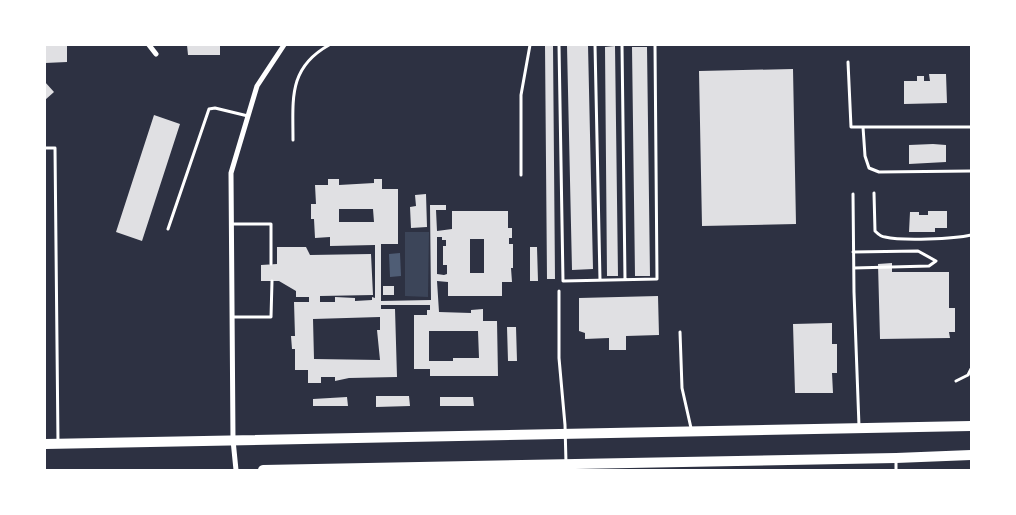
<svg xmlns="http://www.w3.org/2000/svg" width="1016" height="515" font-family="'Public Sans',sans-serif">
	<style>
		.green { fill: #3c4559 }
		.water { fill: #4f5d75 }
		.building { fill: #e0e0e3; fill-rule: evenodd }
		.lines { fill: none; stroke-linecap: round; stroke-linejoin: round }
		.service { stroke: #fff; stroke-width: 3 }
		.minor { stroke: #fff; stroke-width: 5 }
		.secondary { stroke: #fff; stroke-width: 10 }
	</style>
	<rect width="100%" height="100%" fill="#2d3142"/>
	<!-- green -->
	<path class="green" d="M405 232H429L428 297 405 296Z"/>
	<!-- water -->
	<path class="water" d="M400 253 401 276 390 277 389 254Z"/>
	<!-- building -->
	<path class="building" d="M45 45H67V62L45 63Z
		M187 45H220V55H188Z
		M545 45H553L555 279H547Z
		M588 45 593 269 572 270 567 46Z
		M615 46 618 276H607L605 47Z
		M632 47H647L650 276H635Z
		M793 69 796 224 702 226 699 71Z
		M929 74H946L947 103 904 104V81H917V76H924V81H930Z
		M45 82 54 92 45 100Z
		M154 115 180 124 142 241 116 232Z
		M933 144 946 145V162L909 164V145Z
		M328 179H339V185L374 183V179H382V189H398V244H381V301L431 300 430 205H446V210H436L437 231 452 229V211H508V228H512V238H509V244H513V268H511L512 282H502V296H448V282L437 281 439 312 471 313V310L483 309V321H497L498 376H430V369H414V315H427V310H430V305H381V309H395L397 377 349 378 335 381V377H321V383H308V370H295V349H292L291 336H295L294 302H309V297H296V291L279 281H261V265L277 264V247H306L310 255 371 254 373 295 320 296V302H335V297L355 298V301L372 300V297L375 298V245L330 246V237L315 238 314 219H311V204H316L315 185H328ZM339 209H373L374 222H339ZM437 237H442V240H446V246H443V265H447V274L444 275 437 274ZM470 239H484V273H470ZM380 317V330H377L380 360 314 359 313 319ZM429 331H478L479 358H453V361H429Z
		M426 194 427 227 411 228 410 207 416 206 415 195Z
		M928 211H947V228H935V232H909L910 212H919V215H928Z
		M530 247H537L538 281H530Z
		M892 263V272H949V308H955V332H949L950 338 880 339 878 264Z
		M383 286H394V295H383Z
		M658 296 659 335 626 336V350H609V338L585 339V333L579 331V298Z
		M832 323V344H837V373H832L833 393H795L793 324Z
		M507 327H516L517 361H508Z
		M376 396H409L410 406 376 407Z
		M347 397 348 406H313V399Z
		M440 397H473L474 406H440Z"/>
	<g class="lines">
		<!-- service -->
		<path class="service" d="M559 45 563 281 657 279 655 45
			M595 45 600 280
			M622 45 625 279
			M848 62 851 127H971
			M863 127 865 156 869 168 879 172 971 171
			M293 140C293 99 288 68 329 45
			M45 148H55L58 443
			M521 175V95L530 45
			M874 193 875 231C878 234 881 237 885 237 902 241 954 239 971 235
			M853 194 854 292 859 426
			M232 224H271V264
			M168 229 209 109 215 108 248 116
			M853 252 918 251 936 261 929 266 854 268
			M559 291V358L565 425 566 463
			M232 317H271L272 281
			M680 332 682 388 691 428
			M956 381 968 375 971 369
			M896 470V461"/>
		<!-- minor -->
		<path class="minor" d="M149 45 156 54
			M236 470 233 440 231 173 257 86 284 45"/>
		<!-- secondary -->
		<path class="secondary" d="M45 444 971 426
			M263 470 896 458 971 455"/>
	</g>
	<!-- border -->
	<rect width="1016" height="515" fill="none" stroke="#ffffff" stroke-width="92"/>
</svg>
